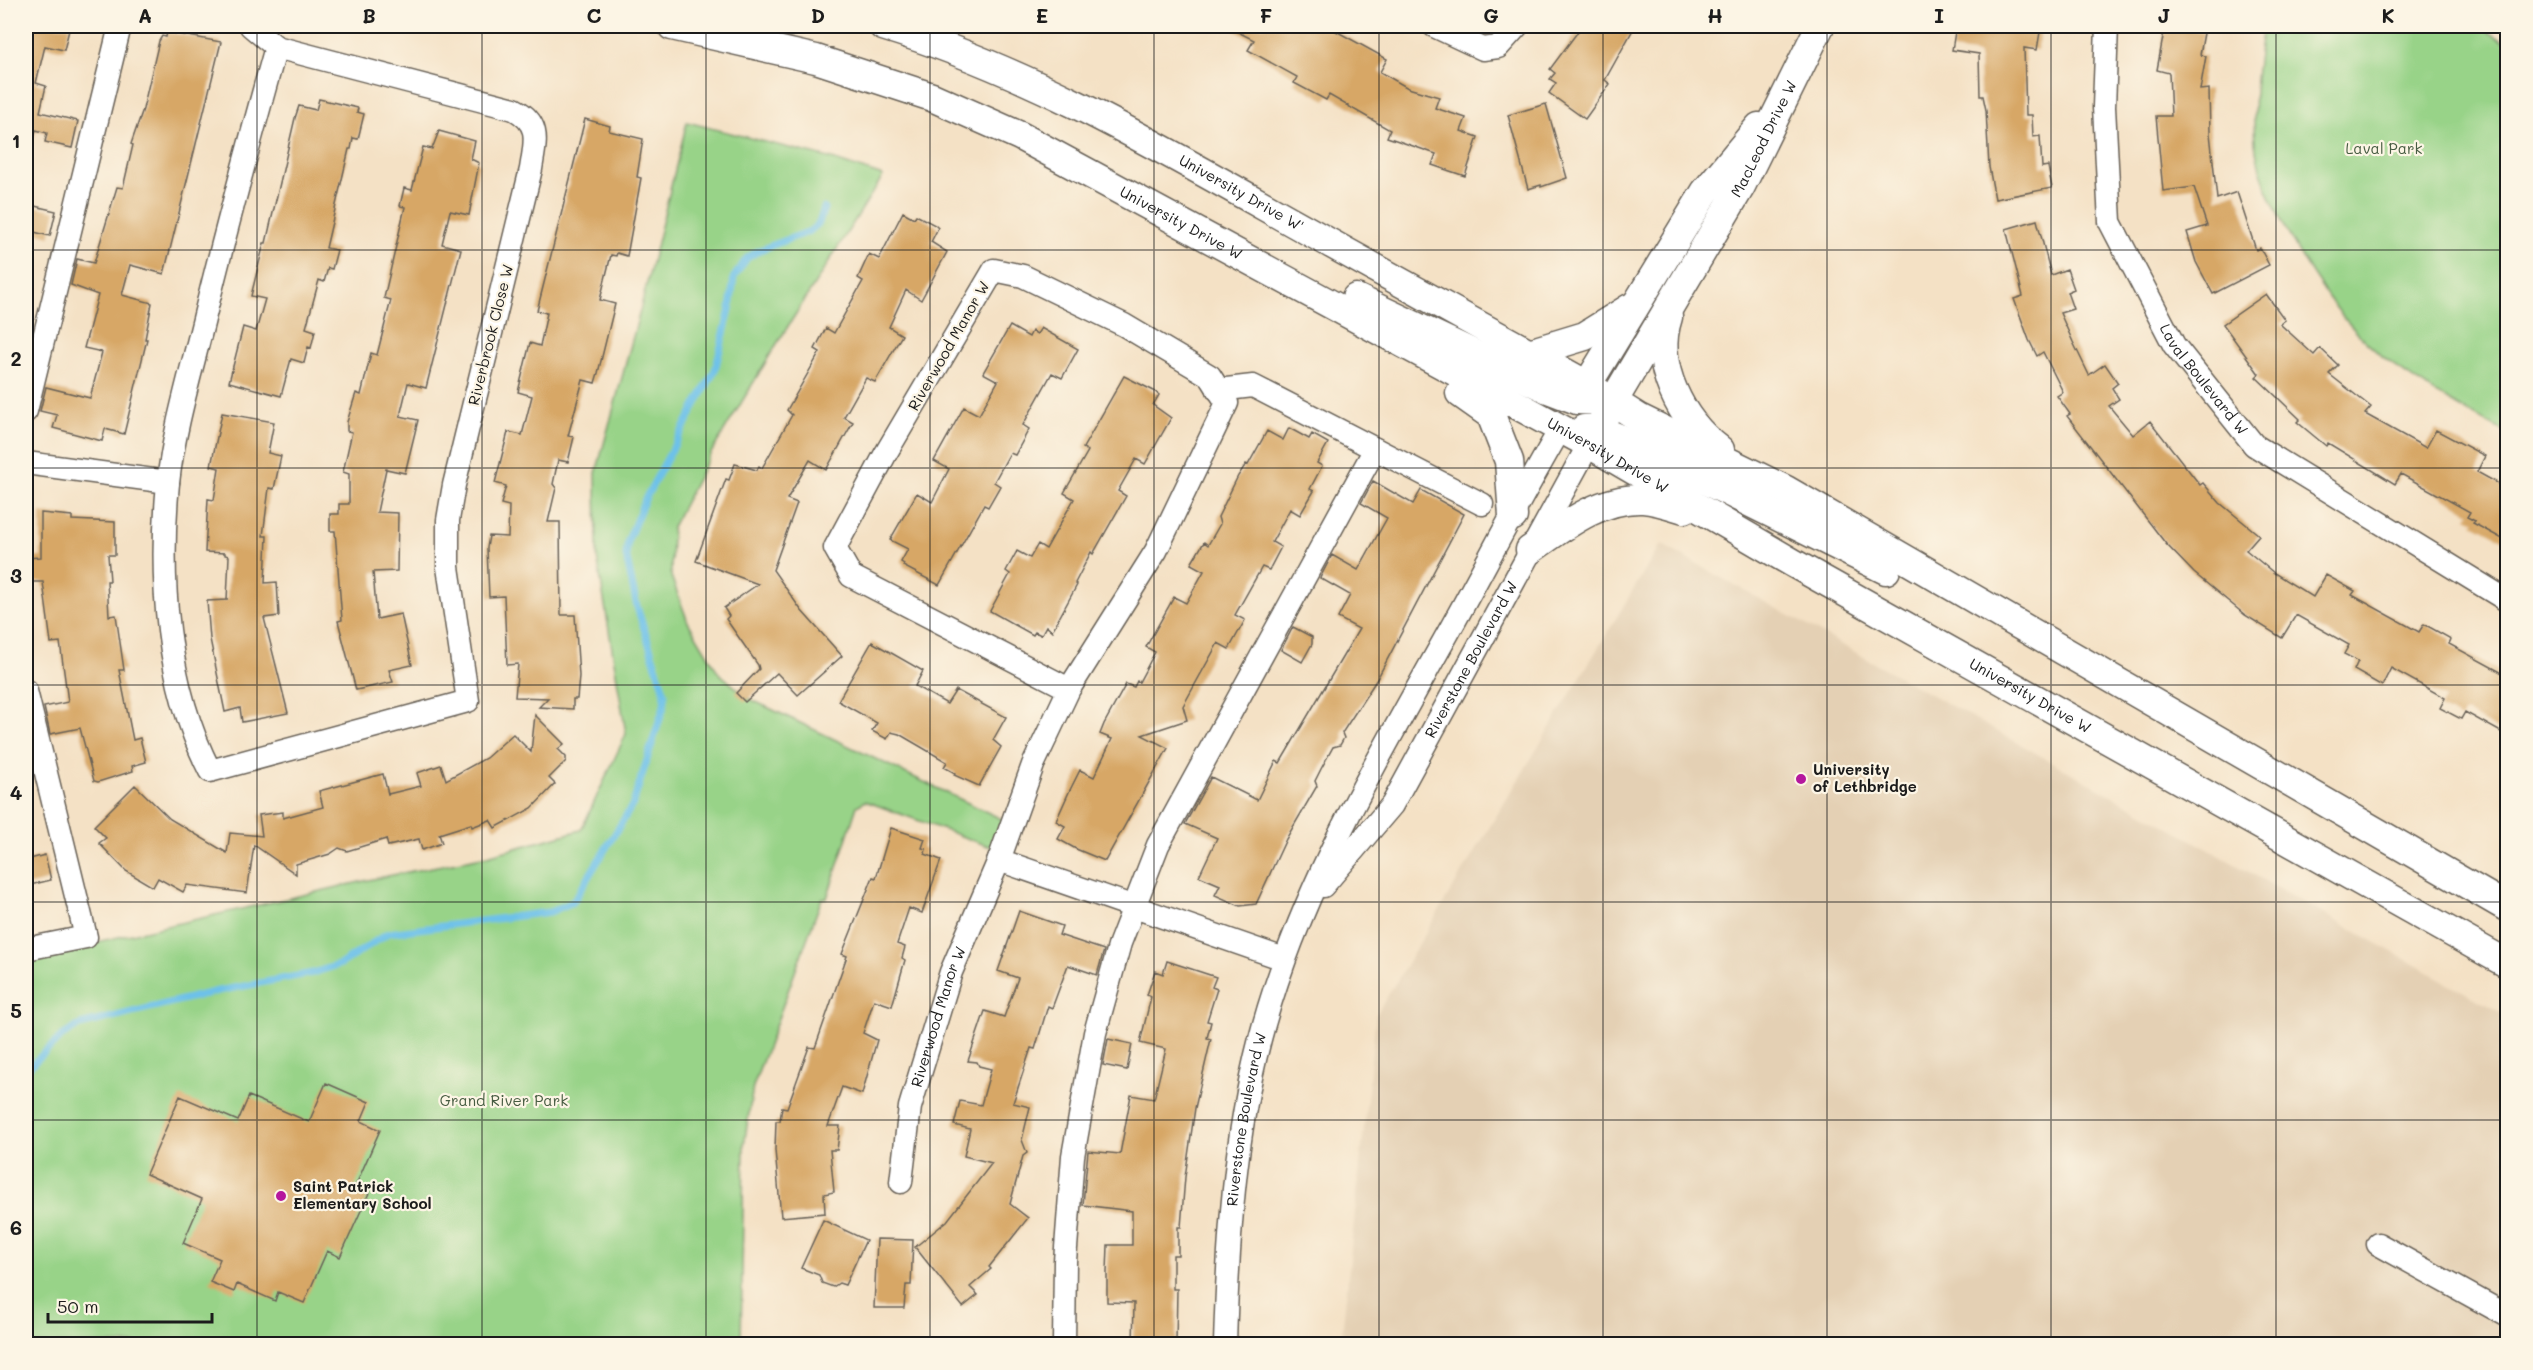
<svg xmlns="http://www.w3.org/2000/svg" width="2533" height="1370" font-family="Mali,sans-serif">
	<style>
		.built { fill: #e4d0b4 }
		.green { fill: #98d388; stroke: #5a7852; stroke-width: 1.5 }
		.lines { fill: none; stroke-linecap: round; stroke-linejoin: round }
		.stream { stroke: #6dc1e9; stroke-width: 7 }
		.building { fill: #d7a766 }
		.minor-casing { stroke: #686157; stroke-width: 25 }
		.major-casing { stroke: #686157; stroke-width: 31 }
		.minor { stroke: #fff; stroke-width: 22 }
		.major { stroke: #fff; stroke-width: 28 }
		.grid { fill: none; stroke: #1c1c1c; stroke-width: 1.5; stroke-opacity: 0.55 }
		.poi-dot { fill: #b5179e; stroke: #fcf5e5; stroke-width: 2 }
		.labels { text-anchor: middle; stroke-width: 4.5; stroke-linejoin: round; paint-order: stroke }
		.park-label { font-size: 15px; fill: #475c42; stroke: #fcf5e5 }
		.street-label { font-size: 15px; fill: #1c1c1c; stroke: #fcf5e5 }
		.poi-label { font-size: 15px; font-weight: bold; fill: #1c1c1c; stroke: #fcf5e5; text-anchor: start }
		.neatline { fill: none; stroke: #1c1c1c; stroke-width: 2 }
		.grid-label { font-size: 20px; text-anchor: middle; font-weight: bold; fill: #1c1c1c }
	</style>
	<rect width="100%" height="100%" fill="#fcf5e5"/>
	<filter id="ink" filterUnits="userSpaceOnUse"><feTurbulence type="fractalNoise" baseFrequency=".0167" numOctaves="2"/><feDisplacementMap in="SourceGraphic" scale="12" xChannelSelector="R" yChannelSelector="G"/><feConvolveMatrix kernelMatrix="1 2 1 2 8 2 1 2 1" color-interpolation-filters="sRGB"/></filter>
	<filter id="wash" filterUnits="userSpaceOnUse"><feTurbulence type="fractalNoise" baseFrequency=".008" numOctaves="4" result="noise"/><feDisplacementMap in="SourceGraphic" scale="24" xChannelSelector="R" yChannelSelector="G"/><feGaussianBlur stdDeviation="1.35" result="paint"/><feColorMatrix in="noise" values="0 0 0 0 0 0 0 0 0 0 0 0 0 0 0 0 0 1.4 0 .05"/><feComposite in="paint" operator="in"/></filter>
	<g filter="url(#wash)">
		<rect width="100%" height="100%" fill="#f4e1c5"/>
		<!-- built -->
		<path class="built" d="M1661 544 2507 1016V1344H1341L1376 1015Z"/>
		<!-- green -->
		<path class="green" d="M2263 26H2479L2507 43V433C2463 410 2397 374 2363 339 2322 297 2261 202 2255 143 2252 102 2257 65 2263 26Z
			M687 122 829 158 883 176 773 350 711 453 672 527 671 576 688 622 718 672 748 698 1012 824 1002 851 865 801 857 806 827 898H822L753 1087 744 1145 741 1344H26V958L373 879 487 856 581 830 626 734 597 557 596 473 640 311Z"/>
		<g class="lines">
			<!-- stream -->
			<path class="stream" d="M26 1070 62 1036 80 1025 218 991 313 973 341 964 388 933 550 912 573 902 633 804 664 706 665 694 637 607 626 555 628 540 644 501 715 370 730 309 734 277 747 258 760 250 810 231 819 223 824 208"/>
		</g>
		<g id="blocks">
			<!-- building -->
			<path class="building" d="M26 26H70L64 50 45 46 36 83 46 86 40 112 78 121 72 148 45 142 47 133 36 130 32 145 26 144Z
				M1226 26H1327L1387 59 1380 72 1408 88 1439 97 1435 108 1466 118 1461 131 1478 137 1465 176 1432 165 1436 154 1387 137 1390 130 1329 95 1326 100 1294 83 1297 77 1248 50 1254 40Z
				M1582 26H1635L1605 80 1610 84 1585 119 1549 93 1556 83 1550 79 1555 73 1550 69Z
				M1956 26 1993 31 1994 26H2041L2037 50 2024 48 2026 115H2032L2033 137 2040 136 2042 167 2048 166 2052 188 1995 199 1989 167 1986 110 1983 96H1980L1979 54 1952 50Z
				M2165 26 2204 33 2200 55 2206 56 2200 90 2209 89 2210 133 2217 199 2237 192 2256 250 2260 248 2269 265 2213 294 2196 262 2187 232 2207 226 2194 187 2163 191 2156 116H2171L2169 73 2157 70Z
				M167 32 221 42 164 274 130 265 122 295 152 303 145 339H147L124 434 105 429 102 441 53 428 57 415 40 411 46 387 90 398 102 352 84 348 98 295 71 285 77 259 94 263 117 187 123 188 133 145 131 144 143 109 159 41 162 36 166 37Z
				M319 99 358 108 357 112 364 114 358 139 353 138 351 149H349L326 248 337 250 332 269 328 268 324 282 319 280 306 328 315 331 311 348 308 347 304 363 291 359 281 396 229 382 243 327 256 331 265 299 251 296 264 243H266L295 118 299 106 316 110Z
				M1546 104 1567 178 1541 187V185L1528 189 1508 115Z
				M585 119 610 126 609 131 643 139 637 177 641 178 627 256 617 253 616 256 611 255 600 300 615 304 598 373 595 383 583 380 568 436 574 437 568 462 558 460 553 484 556 488 548 522H560L561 615H575L579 676 577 699H573V709L539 707 548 698 515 697 518 664 507 665 504 596 489 597 487 548 489 536 508 537 509 506 501 504 506 486 495 483 508 432 522 435 532 396 518 392 530 343 540 346 547 313 537 311Z
				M439 131 475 141 471 159 479 163 469 215 450 211 442 244 461 249 426 388 408 383 400 416 418 420 405 473 386 469 377 512 398 513 397 571 373 572 377 619 401 614 412 665 389 670 393 682 356 690 338 621 342 620 335 531H330V514H339V504H349V474L343 472 352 432 347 431V422L356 393 361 395 371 353 377 355 391 300 384 298 405 207 400 206 404 188 412 190 423 147 432 149Z
				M26 204 56 211 50 236 26 230Z
				M903 212 914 218 916 215 935 225 938 228 931 242 947 252 921 300 906 290 889 327 902 335 875 382 866 378 844 417 853 422 826 470 810 460 787 499 797 503 773 570 801 610 842 656 798 695 777 673 745 702 736 693 759 669 758 665 726 619 729 616 724 608 758 584 696 561 726 479 729 480 735 464 757 470 759 466 762 468 792 415 787 410 820 352 815 349 826 328 834 333 863 281 858 278 869 254 879 259Z
				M2037 220 2051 275 2067 269 2074 289 2067 292 2073 309 2060 313 2073 342 2089 375 2105 364 2118 383 2112 388 2119 399 2109 406 2133 435 2150 421 2200 485 2203 483 2220 503 2259 535 2246 550 2274 573 2313 597 2326 575 2355 591 2352 595 2419 632 2424 624 2451 639 2449 644 2508 676V736L2465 712 2461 719 2440 708 2445 698 2391 668 2382 686 2354 670 2358 661 2344 654 2349 645 2296 615 2282 638 2245 615 2194 573 2166 544 2067 416 2070 414 2057 396 2063 392 2043 352 2037 356 2029 340 2014 299 2023 296 2006 229Z
				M2266 294 2285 320 2280 324 2314 355 2320 348 2338 365 2329 374 2371 407 2365 414 2426 448 2436 430 2485 456 2477 472 2508 489V542L2473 523 2475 521 2467 517 2470 512 2401 474 2395 484 2328 443 2326 446 2297 422 2300 419 2256 377 2259 374 2223 324Z
				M1010 326 1029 337 1032 331 1037 334 1041 328 1078 349 1062 378 1052 373 1023 425 1029 429 1015 455 1010 453 994 482 1000 486 988 507 984 505 939 585 903 566 904 564 901 562 908 549 890 540 917 493 932 502 949 469 934 461 964 407 979 415 998 381 983 373Z
				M1124 376 1154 391 1159 395 1153 405 1171 418 1145 464 1136 459 1118 491 1126 496 1093 554 1091 552 1075 583 1077 585 1052 631 1046 626 1041 635 1035 632 1033 635 990 611 1010 574 1006 571 1017 551 1030 558 1038 544 1046 549 1074 499 1064 493 1088 451 1083 448Z
				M222 413 274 422 268 453 281 456 274 489 269 488 263 536H267L265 583 277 582 279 616 264 618 288 713 242 722 240 708 225 712 210 639 207 601 227 600 229 556 225 555V553L205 552 208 499 214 500 219 468 211 466Z
				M1289 428 1309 439 1312 434 1328 443 1317 463 1322 466 1310 489 1314 491 1300 515 1290 509 1272 542 1281 547 1269 570 1262 567 1235 615 1245 620 1229 649 1218 643 1183 706 1187 720 1142 735 1168 748 1105 861 1076 849 1058 839 1065 826 1056 821 1069 792 1080 770 1094 777 1112 739 1100 734 1104 724 1126 684 1134 687 1137 681 1139 682 1155 652 1146 647 1174 597 1186 603 1204 571 1191 564 1204 542 1208 545 1220 524 1218 517 1238 476 1246 464 1248 465 1267 431 1283 440Z
				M1373 481 1413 504 1421 490 1464 514 1377 679 1342 733 1344 738 1340 745 1333 747 1321 769 1315 781 1317 786 1286 839 1256 904 1240 906 1215 895 1220 885 1199 876 1217 838 1185 824 1211 777 1257 800 1276 761 1280 763 1359 629 1338 618 1350 595 1320 578 1332 555 1358 570 1387 518 1361 503Z
				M41 513 72 516V520L115 522V555H108L110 581H107L109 616 116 615 124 670H119L133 740 140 738 146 762 132 766 133 771 98 782 94 781 80 728 50 734 44 707 68 702 60 642 51 643 43 582H26V558L41 557Z
				M1293 627 1312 637V644L1302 662 1281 650Z
				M872 642 923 671 915 686 947 704 956 690 1006 717 993 740 1001 747 979 786 954 775 955 773 944 767 947 762 899 734 891 732 887 739 872 731 877 723 838 701Z
				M535 715 564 744 558 749 566 757V761L549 778 555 784 532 808 495 828 490 820 472 827 471 824 439 834 442 843 422 850 419 839 388 846 386 839 347 851 339 848 330 854 296 864V874L254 845 247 893 187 885 183 892 158 878 153 887 126 871 99 843 106 838 94 826 135 785 170 819 227 853 230 833 262 836 259 815 283 812V818L323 807 319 791 383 774 388 794 421 786 417 773 441 765 446 780 486 758 513 734 531 752Z
				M891 828 925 839 922 848 926 849 925 854 941 860 922 913 909 908 897 944 905 947 902 958 905 960 892 1006 874 1000 863 1033 877 1040 862 1094 842 1087 828 1126H840L837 1150H830L834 1192 824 1194 825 1213 781 1217 775 1150 776 1121H780L782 1107 787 1108 809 1047 815 1048 847 956 842 954 873 877 876 878Z
				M45 855 51 880 26 886V860Z
				M1019 911 1062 926 1059 935 1104 950 1097 975 1068 965 1052 1008 1048 1006 1035 1049 1031 1048 1013 1103 1030 1107 1022 1140 1027 1153 1023 1156 1010 1204 1028 1218 989 1267 991 1269 970 1287 978 1295 963 1307 915 1247 947 1221 992 1163 964 1156 970 1129 954 1125 960 1101 981 1105 991 1069 979 1066 977 1062 968 1061 985 1011 1004 1017 1018 978 998 971Z
				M1167 961 1216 977 1212 987 1217 989 1207 1021 1211 1022 1207 1038 1211 1039 1195 1108 1185 1177 1181 1227H1178V1255H1173V1289H1177L1176 1344H1133L1134 1303 1107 1302V1272L1108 1245H1132V1211L1083 1205 1085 1182 1088 1151 1120 1154 1131 1095 1154 1099 1166 1049 1140 1043 1151 997 1147 995 1155 971 1163 974Z
				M1108 1039 1132 1044 1127 1070 1103 1065Z
				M326 1083 369 1102 361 1121 380 1130 355 1187 369 1193 340 1257 327 1251 304 1303 278 1292 275 1301 237 1284 234 1292 210 1282 220 1259 183 1243 202 1199 146 1174 180 1096 238 1121 249 1096 309 1122Z
				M823 1220 866 1240 845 1285 839 1283 833 1287 822 1283 819 1275 801 1268Z
				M877 1239 913 1240 911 1285H906L904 1308H874Z"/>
		</g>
	</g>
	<g filter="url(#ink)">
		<use href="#blocks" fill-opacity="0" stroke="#686157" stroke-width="1.5"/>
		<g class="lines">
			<defs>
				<g id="minor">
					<path d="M251 26 276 47"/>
					<path d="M1434 26 1483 49 1498 47 1517 26"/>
					<path id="s1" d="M2107 26 2104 107 2110 222 2174 345 2254 445 2508 601"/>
					<path d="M276 47 514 109C542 124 535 142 531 169L454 485 448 520V567L468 701 210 771C166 685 159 579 168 483 174 428 191 373 204 319 226 228 251 137 276 47Z"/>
					<path d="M1218 390 1253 386 1482 504"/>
					<path d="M26 411 120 26"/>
					<path d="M26 463 168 482"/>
					<path d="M26 691 86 937 26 949"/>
					<path d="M999 860 1284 959"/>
					<path id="s2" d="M1323 886 1392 805 1589 444"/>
					<path id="s3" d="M901 1182 910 1107 951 972 999 860 1033 765 1069 689 1156 551 1227 403 1210 376 1124 325 1023 276 994 270 886 453 835 548 851 576 1069 689"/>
					<path d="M2378 1244 2508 1316"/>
					<path d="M1064 1344 1065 1261 1073 1156 1095 1033 1120 943 1158 845 1375 449"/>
					<path id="s4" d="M1225 1344C1228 1241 1234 1139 1260 1039 1296 900 1369 775 1438 651 1480 577 1518 501 1561 428"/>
				</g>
				<g id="major">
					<path id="s5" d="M672 26 816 59 932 97 1020 136 1589 444 1793 563 2508 964"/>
					<path id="s6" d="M883 26C1018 67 1140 136 1262 205 1370 266 1479 325 1587 385L1639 418 1786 490 2508 908"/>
					<path d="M1356 298 1548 389 1577 400 1602 401"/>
					<path d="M1668 317C1652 365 1681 421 1720 450"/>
					<path d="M1529 353 1585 336 1630 308"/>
					<path d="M1460 393 1491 415 1509 461 1513 516"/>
					<path d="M1578 400 1705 192 1759 127"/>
					<path id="s7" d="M1604 417 1741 186 1820 26"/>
					<path d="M1584 429H1597L1626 441 1886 570"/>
					<path d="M1530 550C1563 527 1600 497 1643 499 1657 500 1671 505 1684 509"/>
				</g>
			</defs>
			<!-- minor casing -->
			<use href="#minor" class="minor-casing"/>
			<!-- major casing -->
			<use href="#major" class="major-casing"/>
			<!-- minor -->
			<use href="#minor" class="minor"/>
			<!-- major -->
			<use href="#major" class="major"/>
		</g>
	</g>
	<!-- grid -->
	<path class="grid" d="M257 26V1344M482 26V1344M706 26V1344M930 26V1344M1154 26V1344M1379 26V1344M1603 26V1344M1827 26V1344M2051 26V1344M2276 26V1344M26 250H2508M26 468H2508M26 685H2508M26 902H2508M26 1120H2508"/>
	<!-- markers -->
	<g class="poi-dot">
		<circle cx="1801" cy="779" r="6"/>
		<circle cx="281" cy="1196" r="6"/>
	</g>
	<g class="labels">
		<!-- park labels -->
		<g class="park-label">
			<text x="2384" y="154">Laval Park</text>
			<text x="504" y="1106">Grand River Park</text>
		</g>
		<!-- street labels -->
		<g class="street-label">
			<text dy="5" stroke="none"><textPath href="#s7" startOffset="321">MacLeod Drive W</textPath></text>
			<text dy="5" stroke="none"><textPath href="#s6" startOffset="396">University Drive W'</textPath></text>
			<text dy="5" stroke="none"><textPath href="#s5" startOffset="549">University Drive W</textPath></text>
			<text transform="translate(491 335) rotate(-76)" y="5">Riverbrook Close W</text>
			<text transform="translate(949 346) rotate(-60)" y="5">Riverwood Manor W</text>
			<text dy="5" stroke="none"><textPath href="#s1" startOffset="380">Laval Boulevard W</textPath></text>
			<text dy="5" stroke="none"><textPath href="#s5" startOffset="1035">University Drive W</textPath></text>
			<text dy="5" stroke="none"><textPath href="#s2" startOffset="272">Riverstone Boulevard W</textPath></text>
			<text dy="5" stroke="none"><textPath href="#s5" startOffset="1521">University Drive W</textPath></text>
			<text dy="5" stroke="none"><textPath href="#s3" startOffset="170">Riverwood Manor W</textPath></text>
			<text dy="5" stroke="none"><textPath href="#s4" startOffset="226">Riverstone Boulevard W</textPath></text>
		</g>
		<!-- poi labels -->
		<g class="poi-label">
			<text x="1813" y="775">University<tspan x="1813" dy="17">of Lethbridge</tspan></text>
			<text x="293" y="1192">Saint Patrick<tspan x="293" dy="17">Elementary School</tspan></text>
		</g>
	</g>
	<!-- margin -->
	<rect width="2533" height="1370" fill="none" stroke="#fcf5e5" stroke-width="66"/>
	<!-- scale -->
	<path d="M48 1313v9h164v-9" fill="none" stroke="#1c1c1c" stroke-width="3"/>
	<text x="57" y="1313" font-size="18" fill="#1c1c1c" stroke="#fcf5e5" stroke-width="4.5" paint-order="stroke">50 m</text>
	<rect x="33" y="33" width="2467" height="1304" class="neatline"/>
	<g class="grid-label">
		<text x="145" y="23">A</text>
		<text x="369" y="23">B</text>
		<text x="594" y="23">C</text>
		<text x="818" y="23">D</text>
		<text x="1042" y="23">E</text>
		<text x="1266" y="23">F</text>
		<text x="1491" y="23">G</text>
		<text x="1715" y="23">H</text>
		<text x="1939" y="23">I</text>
		<text x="2164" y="23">J</text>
		<text x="2388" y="23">K</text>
		<text x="16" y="148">1</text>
		<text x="16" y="366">2</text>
		<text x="16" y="583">3</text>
		<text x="16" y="800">4</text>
		<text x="16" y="1018">5</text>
		<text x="16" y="1235">6</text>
	</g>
</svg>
